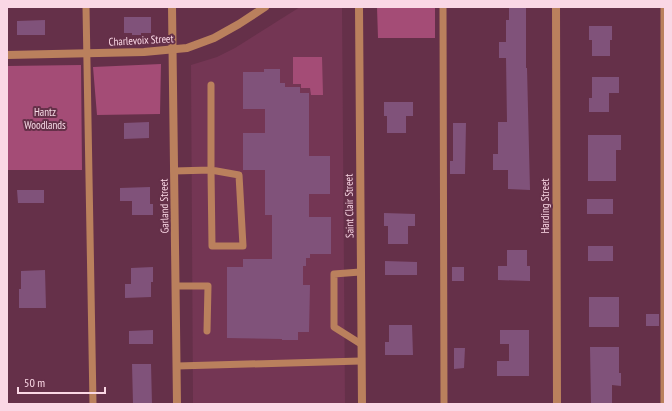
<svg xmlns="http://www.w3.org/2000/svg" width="672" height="411" font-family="'PT Sans Narrow',sans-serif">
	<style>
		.built { fill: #743654 }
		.green { fill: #a44c76 }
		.building { fill: #80527a }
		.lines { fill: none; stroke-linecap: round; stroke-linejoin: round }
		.service { stroke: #ba805d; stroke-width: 7 }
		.minor { stroke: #ba805d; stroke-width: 8 }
		.tertiary { stroke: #ba805d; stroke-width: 8 }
		.labels { text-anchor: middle; stroke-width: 4; stroke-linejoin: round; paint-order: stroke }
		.street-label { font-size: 11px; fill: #fad7e5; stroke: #653049 }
		.park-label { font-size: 11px; fill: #f6dbe5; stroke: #653049 }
	</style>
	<rect width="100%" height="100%" fill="#653049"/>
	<!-- built -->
	<path class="built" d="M300 7H342L345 404H193L191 65 217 57 235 48Z"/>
	<!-- green -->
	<path class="green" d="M377 7H435V38H378Z
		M293 57H322L323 95H311L310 88H301V84H293Z
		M161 64 160 114 97 115 93 67Z
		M81 65 82 170H8L7 66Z"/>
	<!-- building -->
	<path class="building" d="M509 7H526V68H527L530 190 508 189V170H493V154H498V122H507L506 58H499V42H506V20H509Z
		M124 17H151V33H141V35H132V33H124Z
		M45 20V35H17V21Z
		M589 26H612V40H610V56H592V40H589Z
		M264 69H280V83H285V87H300V93H309V156H330V194H309V217H331V254H310V258H306V266H303V285H310L309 332H298V340H282V339L227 338V267H243V259H272V215H265V170H243V133H265V109H243V72H264Z
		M592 77H619V93H609V112H589V98H592Z
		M384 102H413V116H406V133H387V116H384Z
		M149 122V138L124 139V123Z
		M453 123H466L465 174H450V161H453Z
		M588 135H621V150H616V181H588Z
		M150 187V204H153V215H132V201H120V188Z
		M17 190H44V203H18Z
		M587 199H613V214H587Z
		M384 213 415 214V226H408V244H388V226H384Z
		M588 246H613V261H588Z
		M507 250H527V266H530V281L498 280V266H507Z
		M385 261 417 262V275H385Z
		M153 267V282H151V297L125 298V284H131V268Z
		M452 267H464V281H452Z
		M45 270 46 308H19V289H21V271Z
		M589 297H619V327H589Z
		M646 314H659V326H646Z
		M389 325H412L413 355H385V342H389Z
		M153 330V344H129V331Z
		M500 330H529V376H497V361H509V344H500Z
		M590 347H619V373H621V386L612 385V404H591Z
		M454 348H465L464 368 454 369Z
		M132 364H151L152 404H133Z"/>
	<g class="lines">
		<!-- service -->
		<path class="service" d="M86 7 93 404
			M443 7 444 404
			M174 171 211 170 212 246H243L239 175 211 170V85
			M360 272 334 274V327L361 344
			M176 286H208L207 331
			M177 366 361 361
			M664 404V7"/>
		<!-- minor -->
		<path class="minor" d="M172 7 177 404
			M359 7 362 404
			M556 7 557 404"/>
		<!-- tertiary -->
		<path class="tertiary" d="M7 55 144 52 187 48 214 38 239 24 265 7"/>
	</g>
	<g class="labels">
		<!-- street labels -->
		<g class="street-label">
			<text transform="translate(141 40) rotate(-3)" y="4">Charlevoix Street</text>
			<text transform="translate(164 206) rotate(-91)" y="4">Garland Street</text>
			<text transform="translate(349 206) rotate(-91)" y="4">Saint Clair Street</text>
			<text transform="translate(545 206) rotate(-90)" y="4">Harding Street</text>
		</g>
		<!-- park labels -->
		<g class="park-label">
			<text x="45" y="116">Hantz<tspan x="45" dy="13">Woodlands</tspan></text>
		</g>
	</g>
	<!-- border -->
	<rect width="672" height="411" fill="none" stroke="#fad7e5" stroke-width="16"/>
	<!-- scale -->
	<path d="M18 387v6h87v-6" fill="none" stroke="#fad7e5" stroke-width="2"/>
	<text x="24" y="387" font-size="12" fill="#fad7e5" stroke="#653049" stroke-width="3" paint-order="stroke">50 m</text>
</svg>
